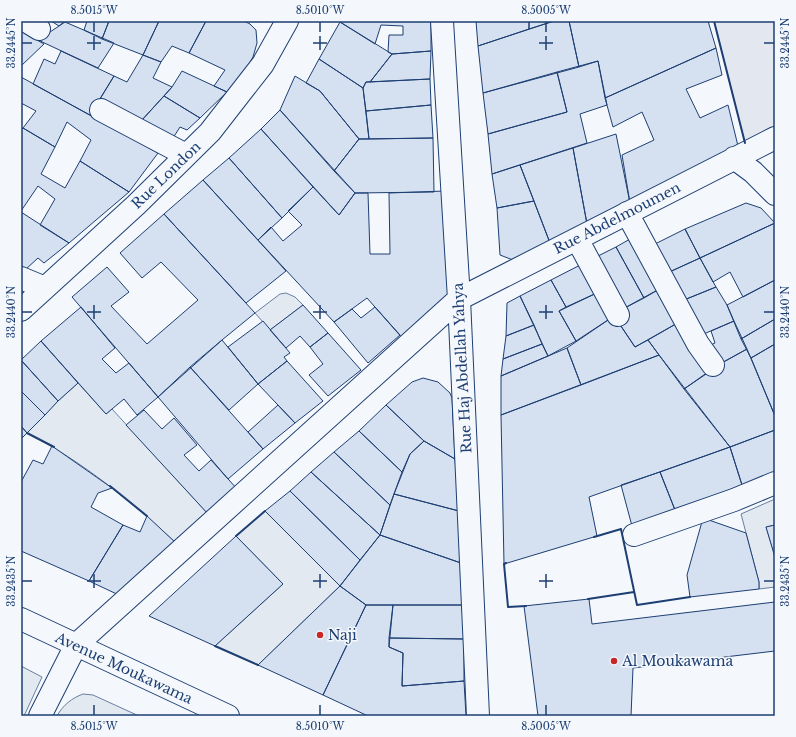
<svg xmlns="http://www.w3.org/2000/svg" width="796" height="737" font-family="'Libre Baskerville',serif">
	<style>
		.green { fill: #e3e9f0; stroke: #687fa3 }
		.parking { fill: #e3e8f0; stroke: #687fa3 }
		.building { fill: #d5e0f0; stroke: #1d3f73 }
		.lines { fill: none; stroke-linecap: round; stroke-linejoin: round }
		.minor-casing { stroke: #1d3f73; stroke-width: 24 }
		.minor { stroke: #f4f7fb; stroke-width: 22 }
		.wall { stroke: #1d3f73; stroke-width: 2 }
		.ticks { fill: none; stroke: #1d3f73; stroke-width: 1.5 }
		.poi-dot { fill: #c62828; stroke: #f4f7fb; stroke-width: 1.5 }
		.labels { text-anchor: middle; stroke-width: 3; stroke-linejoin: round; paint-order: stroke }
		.street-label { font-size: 14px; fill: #1d3f73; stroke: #f4f7fb }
		.poi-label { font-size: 14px; fill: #1d3f73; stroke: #f4f7fb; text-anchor: start }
		.neatline { fill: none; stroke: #1d3f73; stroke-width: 1.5 }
		.ticks-label { font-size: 10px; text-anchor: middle; fill: #1d3f73 }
	</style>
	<rect width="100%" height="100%" fill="#f4f7fb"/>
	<!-- green -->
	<path class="green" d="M 286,293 L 295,297 L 303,305 L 270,330 L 255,313 L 280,294 Z
		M 78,383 L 106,414 L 112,409 L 209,515 L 177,544 C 132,502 82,461 27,433 L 58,401 Z
		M 775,499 L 775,525 L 766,527 L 775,557 L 775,587 L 759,589 L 759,582 L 741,514 Z
		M 265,511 L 340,586 L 258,665 L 215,646 L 283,584 L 236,536 Z
		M 21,666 L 42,677 L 24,716 L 21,716 Z
		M 83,694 L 93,695 L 139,716 L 57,716 C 63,705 72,698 83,694 Z"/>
	<!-- parking -->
	<path class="parking" d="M 714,21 L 775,21 L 775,138 L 745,143 Z"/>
	<!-- building -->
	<path class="building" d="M 51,21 L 65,21 L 59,26 Z
		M 87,21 L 109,21 L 102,39 L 84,30 Z
		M 109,21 L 159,21 L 143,55 L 102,39 Z
		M 159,21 L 206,21 L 189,53 L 172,46 L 161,62 L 143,55 Z
		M 206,21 L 244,21 L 250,24 L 256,30 L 257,43 L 253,57 L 241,78 L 227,92 L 214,86 L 225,70 L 189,53 Z
		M 340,21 L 431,21 L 431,51 L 392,54 L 388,52 L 389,35 L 403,35 L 403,26 L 381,25 L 375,44 L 340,22 Z
		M 476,21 L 529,21 L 529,29 L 478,46 Z
		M 529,21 L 554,21 L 529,29 Z
		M 554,21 L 569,21 L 579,67 L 483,93 L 478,46 Z
		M 569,21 L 708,21 L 716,48 L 605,98 L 598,61 L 579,67 Z
		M 65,22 L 114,43 L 98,68 L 38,40 Z
		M 340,22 L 392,54 L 370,82 L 366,82 L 363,88 L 319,59 Z
		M 21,31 L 44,44 L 21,66 Z
		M 716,48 L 722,75 L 686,89 L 700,118 L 728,105 L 738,146 L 630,203 L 622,155 L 654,140 L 642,112 L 613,127 L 605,98 Z
		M 61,51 L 114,76 L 90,115 L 33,84 L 44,59 L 55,64 Z
		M 431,51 L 430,79 L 370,82 L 392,54 Z
		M 143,55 L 161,62 L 153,78 L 172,87 L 142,120 L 100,99 L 114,76 L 127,82 Z
		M 319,59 L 363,88 L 369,139 L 359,139 L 320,91 L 306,83 Z
		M 598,61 L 607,105 L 580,114 L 587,143 L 492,174 L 488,134 L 567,112 L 557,72 Z
		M 182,71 L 227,92 L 200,118 L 164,96 L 172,87 Z
		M 557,72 L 567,112 L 488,134 L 483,93 Z
		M 295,76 L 320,91 L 359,139 L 334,171 L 280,110 Z
		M 21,77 L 158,153 L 129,192 L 80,161 L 91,140 L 67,122 L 55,147 L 23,128 L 36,111 L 21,103 Z
		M 430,79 L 431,105 L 366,111 L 363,88 L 366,82 Z
		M 164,96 L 200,118 L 187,130 L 180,127 L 173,138 L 142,120 Z
		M 431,105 L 433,138 L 369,139 L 366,111 Z
		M 280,110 L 355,193 L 339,215 L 261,129 Z
		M 23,128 L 55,147 L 41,174 L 65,188 L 80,161 L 129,192 L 69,243 L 40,225 L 55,199 L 38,186 L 21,211 L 21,130 Z
		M 261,129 L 313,187 L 282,218 L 229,158 Z
		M 616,134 L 630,203 L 587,224 L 573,148 Z
		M 433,138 L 434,192 L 355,193 L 334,171 L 359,139 Z
		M 573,148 L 587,224 L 550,243 L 520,165 Z
		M 229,158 L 282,218 L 258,240 L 203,180 Z
		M 520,165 L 534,201 L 497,208 L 492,174 Z
		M 203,180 L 286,271 L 246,303 L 164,214 Z
		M 313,187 L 339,215 L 355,193 L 368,193 L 370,254 L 390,254 L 389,193 L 445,191 L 451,298 L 404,340 L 367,298 L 334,322 L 258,240 L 271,227 L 283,241 L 302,225 L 288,211 Z
		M 534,201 L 550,243 L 513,260 L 500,255 L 497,208 Z
		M 746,203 L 761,208 L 775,223 L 700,258 L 685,229 Z
		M 21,212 L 69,243 L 44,263 L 38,258 L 26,269 L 21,266 Z
		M 164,214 L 255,313 L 222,340 L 158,397 L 72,297 L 107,267 L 129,292 L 111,306 L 147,344 L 198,300 L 161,262 L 142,278 L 120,253 Z
		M 775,223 L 775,280 L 743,297 L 730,272 L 713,282 L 700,258 Z
		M 685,229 L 700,258 L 665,274 L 651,246 Z
		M 637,235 L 663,287 L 644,298 L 616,247 Z
		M 616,247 L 644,298 L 619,311 L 592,259 Z
		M 700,258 L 716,287 L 679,302 L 665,274 Z
		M 586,262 L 601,291 L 566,307 L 551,280 Z
		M 551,280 L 566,307 L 559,311 L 576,341 L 548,356 L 520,296 Z
		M 775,280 L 775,319 L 741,339 L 727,305 Z
		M 663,287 L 681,321 L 635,347 L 617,320 L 619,311 Z
		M 716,287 L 727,305 L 734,321 L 699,336 L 679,302 Z
		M 601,291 L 614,316 L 576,341 L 559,311 Z
		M 520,296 L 534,325 L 506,336 L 507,303 Z
		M 303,305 L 328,333 L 310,347 L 300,336 L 286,348 L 270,330 Z
		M 81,307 L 115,348 L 102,359 L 116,373 L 129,363 L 158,397 L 137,415 L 124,399 L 106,414 L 41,341 Z
		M 375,307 L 400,335 L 368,363 L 334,322 L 352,309 L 361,318 Z
		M 614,316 L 635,347 L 648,340 L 659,355 L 581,385 L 567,348 Z
		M 775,319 L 775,344 L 751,358 L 741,339 Z
		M 263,321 L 290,353 L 284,357 L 287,361 L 258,384 L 228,347 Z
		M 681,321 L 712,370 L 684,389 L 648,340 Z
		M 734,321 L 747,349 L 718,365 L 706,347 L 715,343 L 711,331 Z
		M 534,325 L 542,344 L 503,359 L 506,336 Z
		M 328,333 L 361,370 L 328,396 L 309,375 L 323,364 L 310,347 Z
		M 222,340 L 258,384 L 229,410 L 190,367 Z
		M 41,341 L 78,383 L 58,401 L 21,360 Z
		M 542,344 L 548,356 L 501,376 L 503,359 Z
		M 775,344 L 775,416 L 751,358 Z
		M 567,348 L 581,385 L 501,415 L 501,376 Z
		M 747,349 L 775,416 L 775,430 L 730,447 L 684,389 L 718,365 Z
		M 659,355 L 730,447 L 589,497 L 597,536 L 504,564 L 501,415 Z
		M 21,360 L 58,401 L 45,415 L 21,391 Z
		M 287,361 L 323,401 L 295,423 L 258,384 Z
		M 190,367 L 263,449 L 228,479 L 158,397 Z
		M 423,378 L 438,382 L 450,393 L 452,398 L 455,459 L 424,441 L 386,405 L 412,382 Z
		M 21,391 L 45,415 L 27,433 L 21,426 Z
		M 278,405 L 295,423 L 263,449 L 248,432 Z
		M 386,405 L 424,441 L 410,454 L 402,472 L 359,431 Z
		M 144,410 L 162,429 L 174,418 L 197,445 L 184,455 L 199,471 L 211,460 L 238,490 L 209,515 L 126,425 Z
		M 21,426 L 27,433 L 21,439 Z
		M 775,430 L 775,473 L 742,485 L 730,447 Z
		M 359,431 L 402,472 L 390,505 L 334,452 Z
		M 424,441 L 455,459 L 459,511 L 394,494 L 410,454 Z
		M 52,446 L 112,488 L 98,493 L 91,507 L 123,525 L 89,581 L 21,551 L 21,482 L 33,460 L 43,464 Z
		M 730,447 L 742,485 L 675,510 L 660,472 Z
		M 334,452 L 390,505 L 380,535 L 311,472 Z
		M 311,472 L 380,535 L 360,560 L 290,491 Z
		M 660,472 L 675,510 L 632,526 L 621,485 Z
		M 290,491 L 360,560 L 340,586 L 265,511 Z
		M 394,494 L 459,511 L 461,563 L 380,535 Z
		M 147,516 L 177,544 L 121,596 L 89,581 L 123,525 L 140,532 Z
		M 703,518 L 746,533 L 759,582 L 759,589 L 690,597 L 687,575 Z
		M 775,525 L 775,557 L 766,527 Z
		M 380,535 L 461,563 L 462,605 L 366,605 L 340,586 Z
		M 236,536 L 283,584 L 215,646 L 149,616 Z
		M 340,586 L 366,605 L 323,695 L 258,665 Z
		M 589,599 L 592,624 L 775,602 L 775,651 L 633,668 L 631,716 L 538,716 L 524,606 Z
		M 366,605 L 393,605 L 389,647 L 403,653 L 402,686 L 464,681 L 466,716 L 368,716 L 323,695 Z
		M 393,605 L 462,605 L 464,639 L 389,638 Z
		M 389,638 L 464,639 L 464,681 L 402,686 L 403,653 L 389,647 Z"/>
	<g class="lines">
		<!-- minor casing -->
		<g class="minor-casing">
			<path id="minor" d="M 26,21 L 39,29
				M 442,21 L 459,299 L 478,716
				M 101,110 L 186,155
				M 734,158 L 753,172 L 775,194
				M 627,213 L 698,344 L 713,365
				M 577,239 L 618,315
				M 21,278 L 45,288
				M 21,310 L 136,205 L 210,132 L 263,64 L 287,21
				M 634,535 L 734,500 L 775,483
				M 21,619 L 228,716
				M 40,716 L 76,645 L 459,299 L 775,138"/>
		</g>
		<!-- minor -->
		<use href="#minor" class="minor"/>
		<!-- wall -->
		<path class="wall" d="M 714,21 L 745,143
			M 27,433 L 54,447
			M 110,486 L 147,516
			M 236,536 L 265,511
			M 594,537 L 621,529 L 637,605 L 690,597
			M 506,563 L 504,564 L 508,607 L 526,606
			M 588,599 L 634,592
			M 215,646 L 258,665"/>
	</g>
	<!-- ticks -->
	<path class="ticks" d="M 94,22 L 94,32M 320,22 L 320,32M 546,22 L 546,32M 94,36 L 94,50M 320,36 L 320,50M 546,36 L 546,50M 22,43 L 32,43M 87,43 L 101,43M 313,43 L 327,43M 539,43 L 553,43M 764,43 L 774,43M 94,305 L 94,319M 320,305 L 320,319M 546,305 L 546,319M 22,312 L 32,312M 87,312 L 101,312M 313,312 L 327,312M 539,312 L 553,312M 764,312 L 774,312M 94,574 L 94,588M 320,574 L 320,588M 546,574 L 546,588M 22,581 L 32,581M 87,581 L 101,581M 313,581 L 327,581M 539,581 L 553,581M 764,581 L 774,581M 94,705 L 94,715M 320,705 L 320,715M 546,705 L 546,715"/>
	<!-- markers -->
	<g class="poi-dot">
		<circle cx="320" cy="635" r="4"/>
		<circle cx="614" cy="661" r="4"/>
	</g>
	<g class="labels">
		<!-- street labels -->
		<g class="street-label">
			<text transform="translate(166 175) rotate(-44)" y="5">Rue London</text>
			<text transform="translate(617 218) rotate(-27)" y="5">Rue Abdelmoumen</text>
			<text transform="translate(462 368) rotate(-93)" y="5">Rue Haj Abdellah Yahya</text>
			<text transform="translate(124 668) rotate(25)" y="5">Avenue Moukawama</text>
		</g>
		<!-- poi labels -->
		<g class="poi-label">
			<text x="328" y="640">Naji</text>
			<text x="622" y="666">Al Moukawama</text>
		</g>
	</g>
	<!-- border -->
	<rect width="796" height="737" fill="none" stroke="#f4f7fb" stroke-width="44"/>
	<rect x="22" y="22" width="752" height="693" class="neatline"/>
	<g class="ticks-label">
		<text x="94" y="14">8.5015°W</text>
		<text x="320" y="14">8.5010°W</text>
		<text x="546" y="14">8.5005°W</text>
		<text transform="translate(11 43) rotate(-90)" y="4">33.2445°N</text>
		<text transform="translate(785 43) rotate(-90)" y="4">33.2445°N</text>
		<text transform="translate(11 312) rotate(-90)" y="4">33.2440°N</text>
		<text transform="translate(785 312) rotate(-90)" y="4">33.2440°N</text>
		<text transform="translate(11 581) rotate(-90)" y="4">33.2435°N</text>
		<text transform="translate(785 581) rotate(-90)" y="4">33.2435°N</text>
		<text x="94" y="730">8.5015°W</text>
		<text x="320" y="730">8.5010°W</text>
		<text x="546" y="730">8.5005°W</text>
	</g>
</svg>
